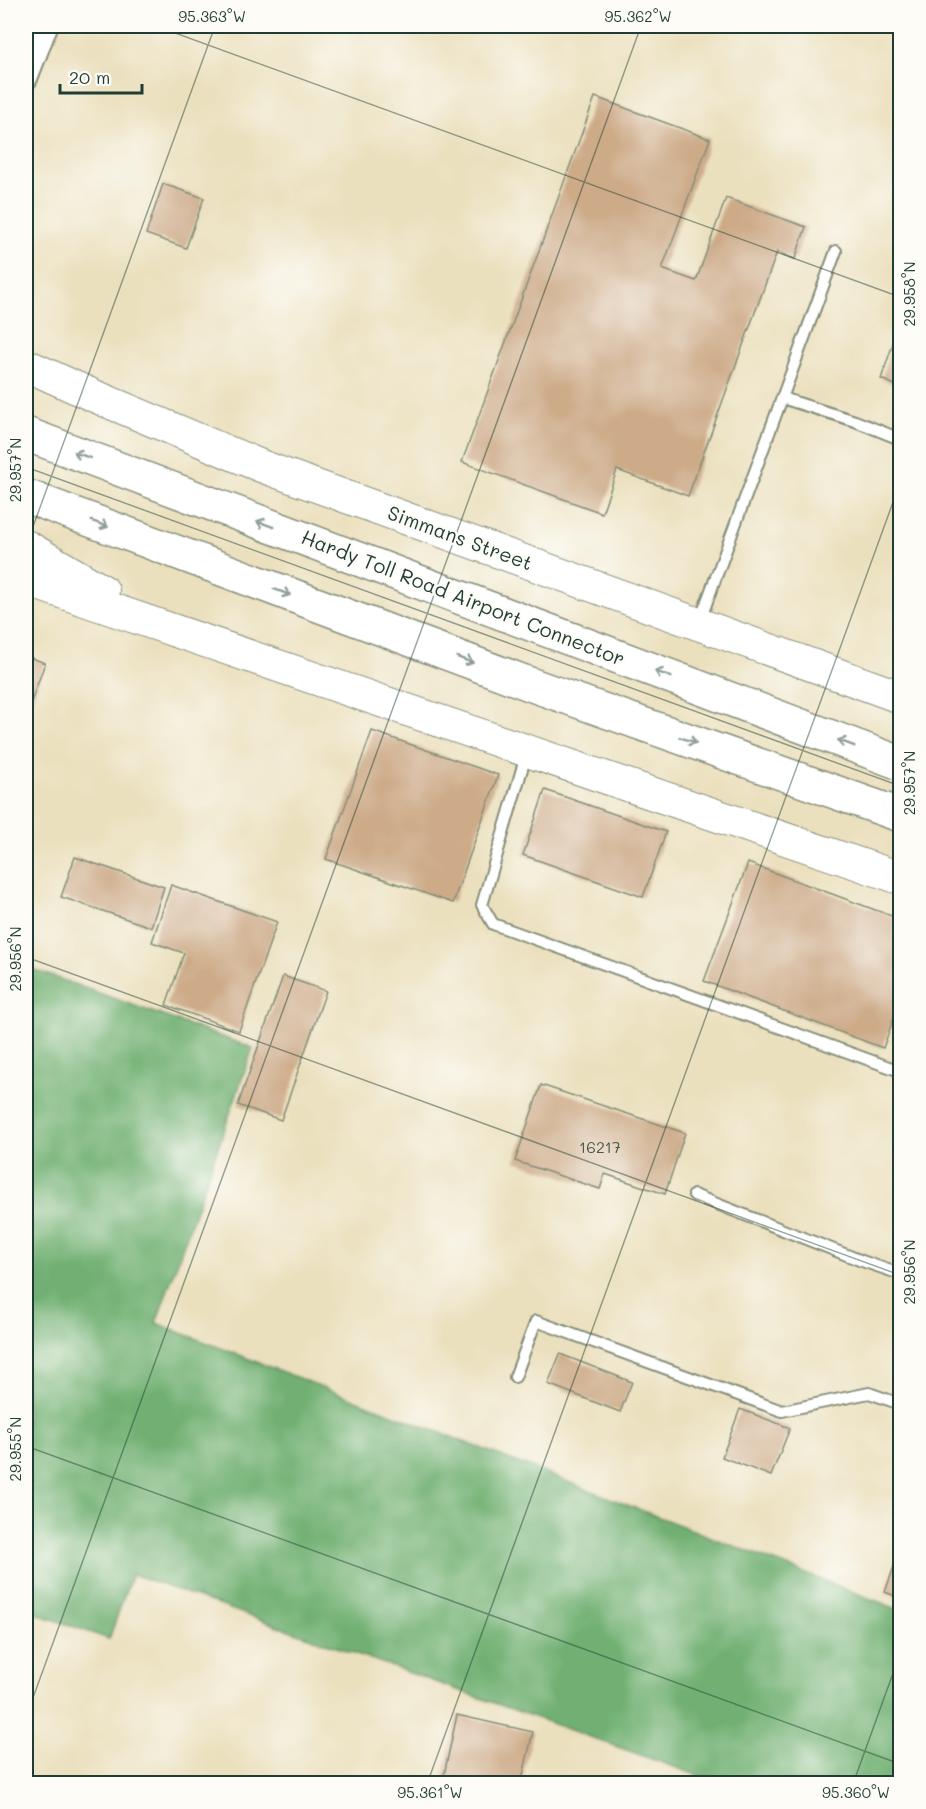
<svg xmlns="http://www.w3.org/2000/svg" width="926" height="1809" font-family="Mali,sans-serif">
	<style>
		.forest { fill: #71b072; stroke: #487653; stroke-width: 1.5 }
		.building { fill: #cdab89 }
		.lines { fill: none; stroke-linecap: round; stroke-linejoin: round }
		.service-casing { stroke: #858e79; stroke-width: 14 }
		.minor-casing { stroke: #858e79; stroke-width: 26 }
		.secondary-casing { stroke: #858e79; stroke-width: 34 }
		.motorway-casing { stroke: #858e79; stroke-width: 36 }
		.service { stroke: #fff; stroke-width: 10 }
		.minor { stroke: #fff; stroke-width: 22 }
		.secondary { stroke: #fff; stroke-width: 32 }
		.motorway { stroke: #fff; stroke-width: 33 }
		.oneway { stroke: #8f9e9a }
		.ticks { fill: none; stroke: #1f3d34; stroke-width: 1.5; stroke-opacity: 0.45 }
		.labels { text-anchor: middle; stroke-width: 5; stroke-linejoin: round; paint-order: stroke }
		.number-label { font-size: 16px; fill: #4a5849 }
		.street-label { font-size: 20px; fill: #1f3d34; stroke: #fdfcf7 }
		.neatline { fill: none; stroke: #1f3d34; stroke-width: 2 }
		.ticks-label { font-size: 15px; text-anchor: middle; fill: #1f3d34 }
	</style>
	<rect width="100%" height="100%" fill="#fdfcf7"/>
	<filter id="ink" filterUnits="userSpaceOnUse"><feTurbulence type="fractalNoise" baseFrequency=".0167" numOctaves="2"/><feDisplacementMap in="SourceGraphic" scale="12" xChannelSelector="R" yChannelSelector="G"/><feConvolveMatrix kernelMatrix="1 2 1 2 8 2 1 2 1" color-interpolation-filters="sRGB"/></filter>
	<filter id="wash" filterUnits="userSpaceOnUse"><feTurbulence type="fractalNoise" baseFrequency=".008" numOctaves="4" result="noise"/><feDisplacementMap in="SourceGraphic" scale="24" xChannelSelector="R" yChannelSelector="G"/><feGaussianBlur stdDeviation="1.35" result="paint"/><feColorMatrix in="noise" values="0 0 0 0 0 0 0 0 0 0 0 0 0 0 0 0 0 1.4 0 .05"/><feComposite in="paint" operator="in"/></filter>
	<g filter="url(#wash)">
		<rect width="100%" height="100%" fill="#ebe0be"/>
		<!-- forest -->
		<path class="forest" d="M 26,967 L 253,1048 L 156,1323 L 900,1610 L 900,1783 L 719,1783 L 132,1574 L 109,1639 L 26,1610 Z"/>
		<g id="blocks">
			<!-- building -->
			<path class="building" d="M 595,97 L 710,139 L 662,269 L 696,281 L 726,198 L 806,227 L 795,259 L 777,252 L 688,496 L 617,470 L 602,513 L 462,462 Z
				M 163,184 L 204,198 L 186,248 L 146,234 Z
				M 900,323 L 900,387 L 881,379 Z
				M 26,656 L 45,663 L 26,716 Z
				M 372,731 L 498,775 L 453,903 L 326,859 Z
				M 545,790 L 666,832 L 643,897 L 523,855 Z
				M 75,857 L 164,887 L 151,927 L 61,897 Z
				M 748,863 L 900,919 L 900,1001 L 883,1048 L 704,981 Z
				M 171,885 L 277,922 L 239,1031 L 166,1005 L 184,953 L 152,942 Z
				M 283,976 L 326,991 L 281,1120 L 238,1105 Z
				M 541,1085 L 685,1133 L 665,1194 L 605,1174 L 600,1189 L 515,1161 Z
				M 560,1354 L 632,1382 L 620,1412 L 548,1384 Z
				M 740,1409 L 790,1428 L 771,1476 L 722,1457 Z
				M 900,1550 L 900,1598 L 885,1592 Z
				M 457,1715 L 533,1732 L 521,1784 L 442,1784 Z"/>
		</g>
	</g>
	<g filter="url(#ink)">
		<use href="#blocks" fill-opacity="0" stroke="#858e79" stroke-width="1.5"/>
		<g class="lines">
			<!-- service casing -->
			<g class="service-casing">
				<path id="service" d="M 782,398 L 836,251
					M 699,623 L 782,398 L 855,421 L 900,439
					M 527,752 L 482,905 L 493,924 L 900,1071
					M 694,1195 L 862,1261 L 900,1274
					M 515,1377 L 536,1321 L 782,1411 L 869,1393 L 900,1404"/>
			</g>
			<!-- minor casing -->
			<g class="minor-casing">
				<path id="minor" d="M 26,78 L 46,26"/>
			</g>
			<!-- secondary casing -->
			<g class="secondary-casing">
				<path id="secondary" d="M 26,365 L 92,395 L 261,466 L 900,697
					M 26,546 L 103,591
					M 26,580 L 900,878"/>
			</g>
			<!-- motorway casing -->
			<g class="motorway-casing">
				<path id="motorway" d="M 26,434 L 900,763
					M 26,496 L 535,686 L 900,815"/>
			</g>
			<!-- service -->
			<use href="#service" class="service"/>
			<!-- minor -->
			<use href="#minor" class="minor"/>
			<!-- secondary -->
			<use href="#secondary" class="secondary"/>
			<!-- motorway -->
			<use href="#motorway" class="motorway"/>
		</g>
		<!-- one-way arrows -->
		<defs><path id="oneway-shaft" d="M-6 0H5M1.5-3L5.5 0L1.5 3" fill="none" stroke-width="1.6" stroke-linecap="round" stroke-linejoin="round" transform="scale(1.5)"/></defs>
		<g class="oneway">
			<use href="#oneway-shaft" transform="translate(82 455) rotate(-159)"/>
			<use href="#oneway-shaft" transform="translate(100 524) rotate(20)"/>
			<use href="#oneway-shaft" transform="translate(265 524) rotate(-159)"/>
			<use href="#oneway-shaft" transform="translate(282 592) rotate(20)"/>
			<use href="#oneway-shaft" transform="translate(465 660) rotate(20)"/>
			<use href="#oneway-shaft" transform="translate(663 674) rotate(-159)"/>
			<use href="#oneway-shaft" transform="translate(688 740) rotate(19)"/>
			<use href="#oneway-shaft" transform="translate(846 743) rotate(-159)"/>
		</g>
	</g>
	<!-- ticks -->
	<path class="ticks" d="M 156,26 L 900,297M 26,467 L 900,786M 26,546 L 215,26M 26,957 L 900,1275M 26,1446 L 900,1764M 26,1717 L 641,26M 427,1784 L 900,483M 853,1784 L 900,1654"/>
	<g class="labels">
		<!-- number labels -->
		<g class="number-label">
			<text x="600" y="1153">16217</text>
		</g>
		<!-- street labels -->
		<g class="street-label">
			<text transform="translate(460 538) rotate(20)" y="7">Simmans Street</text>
			<text transform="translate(463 598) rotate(21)" y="7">Hardy Toll Road Airport Connector</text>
		</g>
	</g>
	<!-- margin -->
	<rect width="926" height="1809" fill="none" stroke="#fdfcf7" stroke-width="66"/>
	<!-- scale -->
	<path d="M60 84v9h82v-9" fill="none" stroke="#1f3d34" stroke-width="3"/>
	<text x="69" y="84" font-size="18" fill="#1f3d34" stroke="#fdfcf7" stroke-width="4.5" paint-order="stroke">20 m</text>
	<rect x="33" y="33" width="860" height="1743" class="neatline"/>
	<g class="ticks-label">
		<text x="212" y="22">95.363°W</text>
		<text x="638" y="22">95.362°W</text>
		<text transform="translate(910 294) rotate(-90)" y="5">29.958°N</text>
		<text transform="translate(16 470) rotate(-90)" y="5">29.957°N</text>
		<text transform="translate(910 783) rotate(-90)" y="5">29.957°N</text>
		<text transform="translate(16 959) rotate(-90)" y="5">29.956°N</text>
		<text transform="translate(910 1272) rotate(-90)" y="5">29.956°N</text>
		<text transform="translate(16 1449) rotate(-90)" y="5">29.955°N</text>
		<text x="430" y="1798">95.361°W</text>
		<text x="856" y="1798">95.360°W</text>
	</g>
</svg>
